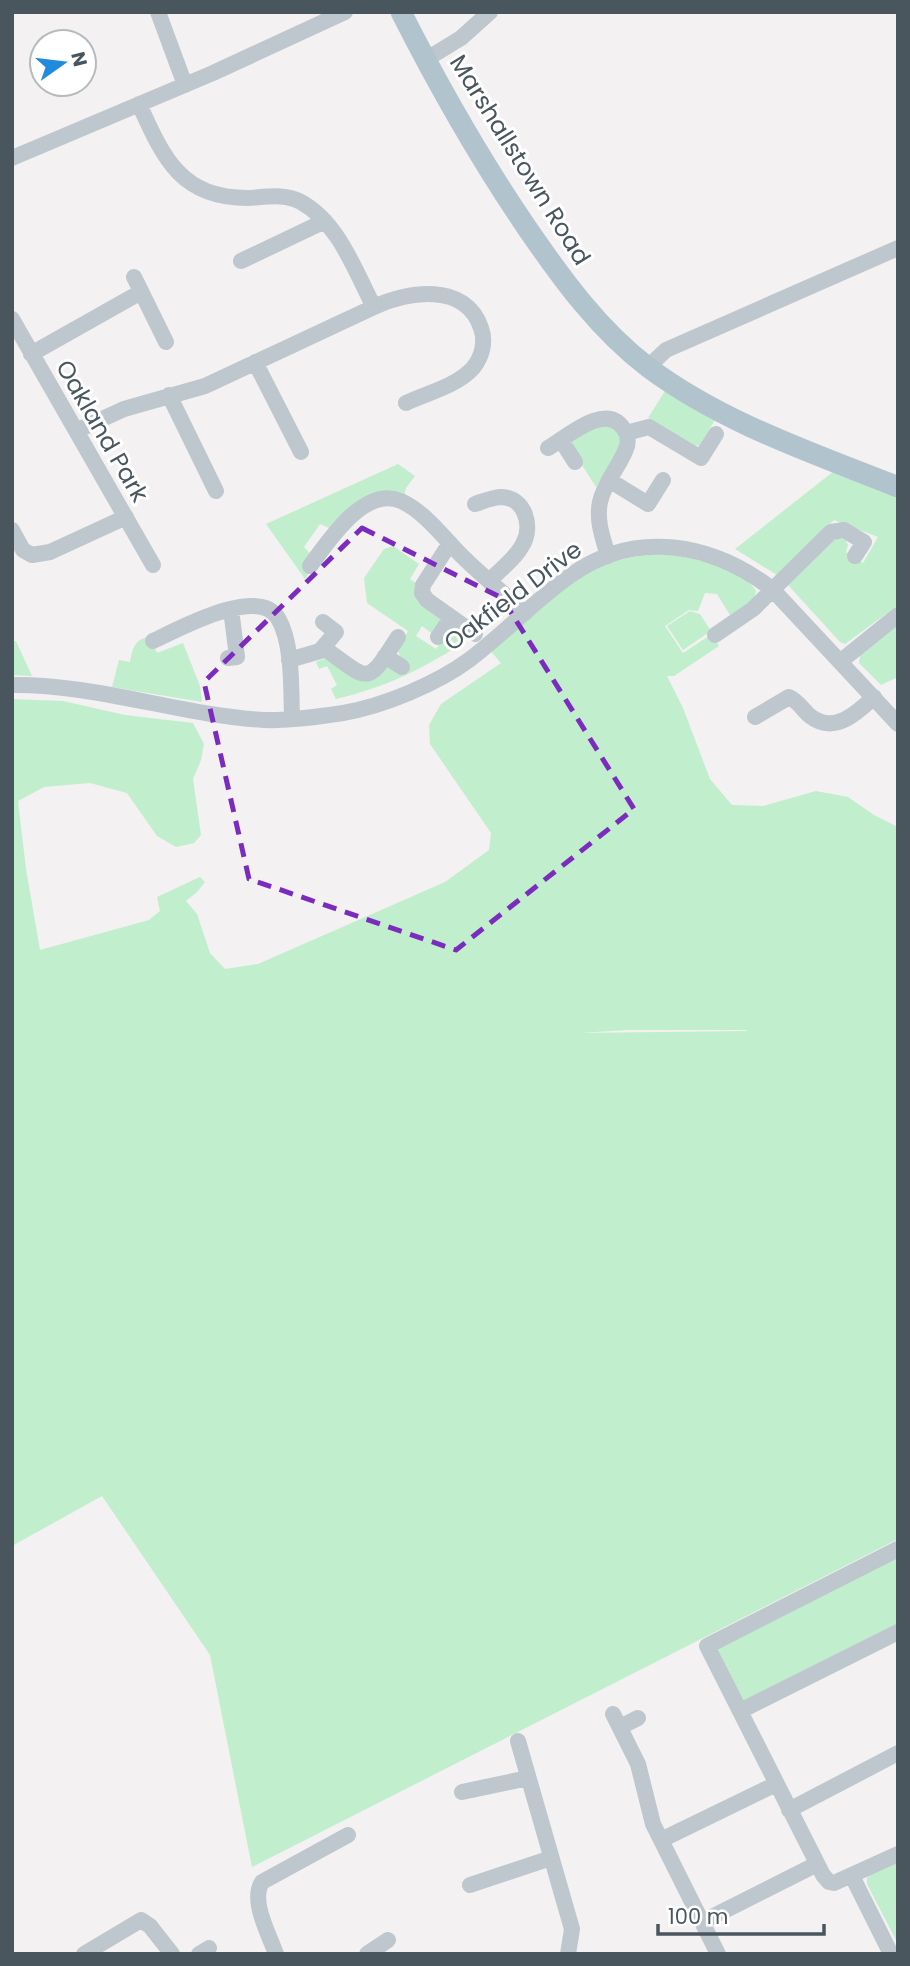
<svg xmlns="http://www.w3.org/2000/svg" width="910" height="1966" font-family="Poppins,sans-serif">
	<style>
		.green { fill: #c1eecd; fill-rule: evenodd }
		.lines { fill: none; stroke-linecap: round; stroke-linejoin: round }
		.minor { stroke: #bdc7cd; stroke-width: 16 }
		.major { stroke: #b1c4ce; stroke-width: 21 }
		.marked { fill: none; stroke: #7b2cbf; stroke-width: 5; stroke-dasharray: 14 9; stroke-linejoin: round }
		.labels { text-anchor: middle; stroke-width: 6; stroke-linejoin: round; paint-order: stroke }
		.street-label { font-size: 24px; fill: #49565e; stroke: #fff }
	</style>
	<rect width="100%" height="100%" fill="#f3f1f1"/>
	<!-- green -->
	<path class="green" d="M 665,391 L 715,420 L 699,446 L 695,445 L 648,418 Z
		M 601,423 L 618,429 L 622,446 L 596,487 L 573,451 L 571,442 Z
		M 398,464 L 415,476 L 406,488 L 404,496 L 341,515 L 329,528 L 320,524 L 304,547 L 310,553 L 311,570 L 305,579 L 266,524 Z
		M 834,471 L 898,497 L 898,605 L 845,644 L 840,642 L 788,585 L 835,539 L 845,539 L 848,545 L 846,552 L 863,563 L 878,537 L 834,520 L 777,575 L 735,549 Z
		M 393,546 L 419,564 L 410,579 L 417,584 L 441,619 L 434,635 L 422,626 L 416,636 L 436,649 L 451,629 L 454,629 L 471,638 C 424,668 390,686 336,699 L 331,689 L 337,685 L 327,666 L 319,669 L 316,662 L 328,657 L 354,677 L 383,669 L 400,658 L 398,649 L 408,631 L 367,603 L 364,578 L 384,549 Z
		M 658,554 C 684,555 742,566 756,591 L 754,600 L 730,615 L 717,594 L 705,593 L 698,611 L 689,610 L 665,626 L 683,653 L 712,634 L 719,646 L 674,676 L 667,676 L 683,708 L 710,779 L 732,805 L 763,806 L 816,791 L 848,797 L 874,815 L 898,827 L 898,1539 L 252,1867 L 210,1655 L 102,1496 L 12,1546 L 12,699 L 63,701 L 125,715 L 193,723 L 204,744 L 201,760 L 193,779 L 201,835 L 194,843 L 176,847 L 157,836 L 127,793 L 90,783 L 44,787 L 18,801 L 26,869 L 40,950 L 149,920 L 160,911 L 157,897 L 200,877 L 205,882 L 197,892 L 186,901 L 197,914 L 210,953 L 225,969 L 258,964 L 445,882 L 489,850 L 491,833 L 430,744 L 429,725 L 441,704 L 501,663 L 488,648 C 524,619 561,582 604,565 C 621,558 640,556 658,554 ZM 628,1030 L 746,1030 L 747,1031 L 579,1033 Z
		M 690,611 L 700,614 L 711,631 L 683,650 L 667,626 Z
		M 898,624 L 898,677 L 881,685 L 859,663 L 860,655 Z
		M 149,636 L 157,653 L 183,643 L 200,686 L 202,702 L 112,687 L 119,660 L 130,662 C 133,647 134,641 149,636 Z
		M 16,641 L 32,676 L 12,675 L 12,642 Z
		M 898,1548 L 898,1632 L 740,1711 L 707,1646 Z
		M 898,1860 L 898,1944 L 867,1884 L 867,1877 L 870,1874 Z"/>
	<g class="lines">
		<!-- minor -->
		<path class="minor" d="M 158,12 L 185,85
			M 425,60 L 461,38 L 490,12
			M 139,104 C 164,159 181,198 248,198 C 266,197 285,193 301,202 C 339,223 355,271 374,307
			M 12,158 L 213,73 L 345,12
			M 241,261 L 325,221
			M 134,277 L 166,342
			M 12,319 L 153,565
			M 31,354 L 141,292
			M 255,362 L 301,452
			M 648,367 L 666,350 L 898,248
			M 169,395 L 216,491
			M 76,431 L 124,409 L 205,386 L 374,307 C 408,291 466,282 481,328 C 486,342 482,357 473,368 C 457,386 427,393 406,403
			M 626,433 L 649,427 L 701,458 L 716,434
			M 561,440 L 575,462
			M 548,448 C 567,437 605,402 623,428 C 628,434 629,442 626,449 C 619,467 604,483 600,502 C 596,521 603,538 608,556
			M 609,480 L 648,504 L 663,480
			M 475,504 C 484,501 493,497 502,497 C 525,498 533,526 523,544 C 516,558 501,569 490,580
			M 12,530 L 23,550 L 32,555 L 50,552 L 126,517
			M 450,543 L 423,585 L 422,593 L 427,600 L 475,634
			M 310,566 C 328,542 364,485 401,501 C 423,511 441,534 457,551 C 478,573 503,592 525,613
			M 715,635 L 753,609 L 831,532 L 844,530 L 864,542 L 855,556
			M 438,637 L 451,618
			M 153,641 C 179,629 258,585 278,618 C 293,643 291,690 292,719
			M 324,648 C 370,681 366,687 398,637
			M 385,656 L 402,667
			M 228,658 L 237,657 L 231,609
			M 289,660 L 320,651 L 336,632 L 323,622
			M 841,661 L 898,615
			M 12,685 C 97,684 179,715 264,720 C 290,721 317,717 343,713 C 384,706 436,684 469,660 C 505,633 535,600 571,575 C 636,529 712,543 772,589 L 898,724
			M 755,717 L 789,697 C 798,701 803,710 810,716 C 834,735 857,713 874,697
			M 898,1549 L 707,1646 L 823,1875 L 829,1882 L 834,1883 L 898,1854
			M 740,1711 L 898,1632
			M 613,1714 L 638,1764 L 653,1824 L 718,1954
			M 620,1727 L 638,1718
			M 518,1741 L 572,1929 L 568,1954
			M 462,1792 L 528,1778
			M 789,1810 L 898,1753
			M 661,1840 L 776,1784
			M 852,1876 L 891,1954
			M 470,1885 L 551,1858
			M 702,1922 L 817,1864
			M 84,1954 L 141,1920 L 150,1926 L 172,1954
			M 199,1954 L 209,1948
			M 276,1954 C 269,1934 250,1901 262,1882 L 348,1835
			M 367,1954 L 388,1940"/>
		<!-- major -->
		<path class="major" d="M 401,12 C 439,87 480,159 527,228 C 562,279 599,330 649,368 C 723,423 813,453 898,487"/>
	</g>
	<!-- marked area -->
	<path class="marked" d="M 362,528 L 502,598 L 634,809 L 456,950 L 249,879 L 204,682 Z"/>
	<g class="labels">
		<!-- street labels -->
		<g class="street-label">
			<text transform="translate(520 160) rotate(58)" y="8">Marshallstown Road</text>
			<text transform="translate(102 431) rotate(60)" y="8">Oakland Park</text>
			<text transform="translate(513 596) rotate(-37)" y="8">Oakfield Drive</text>
		</g>
	</g>
	<!-- border -->
	<rect width="910" height="1966" fill="none" stroke="#49565e" stroke-width="28"/>
	<!-- north arrow -->
	<g transform="translate(63 63) rotate(76)"><circle r="33" fill="#ffffff" stroke="#b6bbbf" stroke-width="2"/>
	<path d="M0-5L12 26L0 18L-12 26Z" fill="#1e8bdf"/>
	<text y="-10" font-size="19" font-weight="bold" text-anchor="middle" fill="#49565e">N</text>
	</g>
	<!-- scale -->
	<path d="M658 1924v10h166v-10" fill="none" stroke="#49565e" stroke-width="3.5"/>
	<text x="668" y="1924" font-size="21" fill="#49565e" stroke="#ffffff" stroke-width="5" paint-order="stroke">100 m</text>
</svg>
